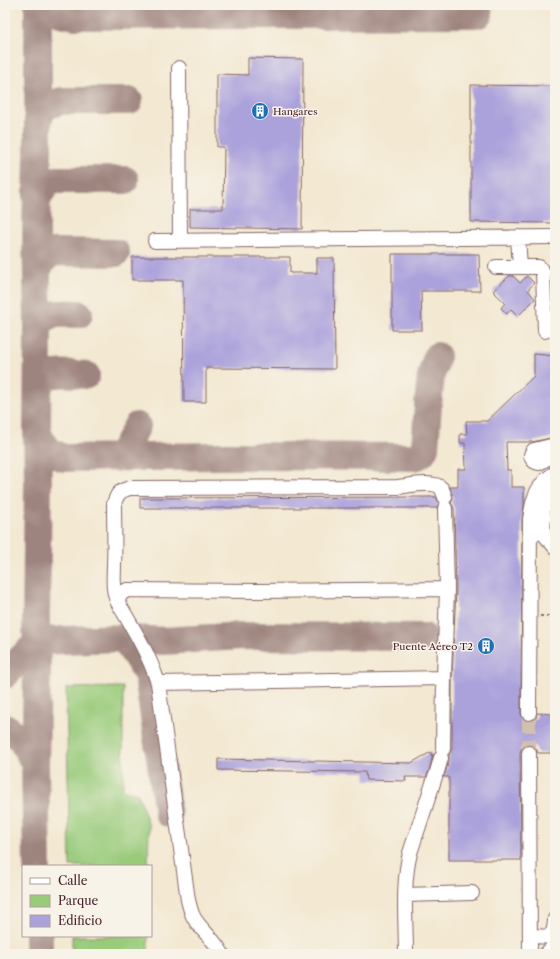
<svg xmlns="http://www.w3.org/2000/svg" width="560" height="959" font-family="'Libre Caslon Text',serif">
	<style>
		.green { fill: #99cb7a; stroke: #727552 }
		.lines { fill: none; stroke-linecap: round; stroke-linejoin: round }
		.taxiway { stroke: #9e847e; stroke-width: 28 }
		.building { fill: #aba2dc }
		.minor-tunnel { stroke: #d1c0b0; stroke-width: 14; stroke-dasharray: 14 7; stroke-linecap: butt }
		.minor-casing { stroke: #856565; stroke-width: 16 }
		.path { stroke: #856565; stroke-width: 2; stroke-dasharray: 3 3; stroke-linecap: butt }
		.minor { stroke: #fff; stroke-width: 14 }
		.labels { text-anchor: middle; stroke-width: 3; stroke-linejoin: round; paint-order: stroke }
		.poi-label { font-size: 10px; fill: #4a1f2b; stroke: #f7f3e8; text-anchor: start }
	</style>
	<rect width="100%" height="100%" fill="#f7f3e8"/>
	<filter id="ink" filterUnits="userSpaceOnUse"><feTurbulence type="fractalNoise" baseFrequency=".025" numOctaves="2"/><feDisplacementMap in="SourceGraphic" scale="8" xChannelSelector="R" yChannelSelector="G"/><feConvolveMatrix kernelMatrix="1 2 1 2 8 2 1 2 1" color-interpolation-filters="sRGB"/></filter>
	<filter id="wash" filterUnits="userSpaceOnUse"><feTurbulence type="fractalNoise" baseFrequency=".012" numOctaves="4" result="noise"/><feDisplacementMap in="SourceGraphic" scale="16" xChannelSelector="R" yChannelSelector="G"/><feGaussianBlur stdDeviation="0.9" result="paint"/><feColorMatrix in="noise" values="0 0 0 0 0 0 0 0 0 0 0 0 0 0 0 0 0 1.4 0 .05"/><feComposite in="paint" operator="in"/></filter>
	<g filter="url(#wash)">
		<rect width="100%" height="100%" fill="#f3e8d1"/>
		<!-- green -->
		<path class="green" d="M 123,687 L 123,789 L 138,794 L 149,826 L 148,866 L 70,866 L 66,688 Z
			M 72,936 L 148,936 L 148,954 L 72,954 Z"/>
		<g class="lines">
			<!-- taxiway -->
			<path class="taxiway" d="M 50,5 L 60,13 L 75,16 L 479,14
				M 38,121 C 43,105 47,105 62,101 L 129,101
				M 37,200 L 45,186 L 53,180 L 125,180
				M 37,270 L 44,259 L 53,252 L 116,253
				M 38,328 C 45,310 62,314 79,314
				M 38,392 C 39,388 39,384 42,380 C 51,370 74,374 86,375
				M 37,429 C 42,447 47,450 63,458 L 221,456 L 414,457 C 420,456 423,454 425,447 L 428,405 L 431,376 L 437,356
				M 117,458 L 125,448 L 137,426
				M 123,638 L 135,655 L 148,676 L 168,813
				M 5,675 C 12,668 34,643 43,641 C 49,640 56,641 62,640 L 123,638 L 163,641 L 241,636 L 424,637
				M 5,727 C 21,735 28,750 35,765
				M 37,866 L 35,765 L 37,671 L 36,618 L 38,483 L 37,429 L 38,328 L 36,229 L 38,157 L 38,5
				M 39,936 L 39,954"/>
		</g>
		<g id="blocks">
			<!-- building -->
			<path class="building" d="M 248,58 L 303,59 L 302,229 L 190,227 L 190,209 L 223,209 L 224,147 L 217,147 L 217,74 L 248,75 Z
				M 471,85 L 555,86 L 555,223 L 471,222 Z
				M 392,254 L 479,254 L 480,291 L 421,291 L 422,330 L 392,330 Z
				M 132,257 L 290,257 L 290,273 L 317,273 L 317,258 L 334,258 L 335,369 L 206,368 L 206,402 L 184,402 L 183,280 L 132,280 Z
				M 509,276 L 513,276 L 520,283 L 527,276 L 534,283 L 528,290 L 535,299 L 518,316 L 511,309 L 507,314 L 501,308 L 505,303 L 493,291 Z
				M 534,354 L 555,356 L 555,437 L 532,442 L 506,442 L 507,470 L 511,470 L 511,487 L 524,487 L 524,506 L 522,519 L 521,713 L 522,718 L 524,720 L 529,721 L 534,720 L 536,718 L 537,713 L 552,714 L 552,753 L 538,753 L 536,748 L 534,746 L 529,745 L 524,746 L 521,749 L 520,753 L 521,860 L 449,860 L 449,777 L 443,777 L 445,774 L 449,760 L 449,755 L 452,749 L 452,678 L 456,589 L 454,508 L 451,503 L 453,498 L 450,487 L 458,487 L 458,469 L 466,469 L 465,443 L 460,443 L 460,434 L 467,434 L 466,421 L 487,421 L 534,376 Z
				M 436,497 L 439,503 L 437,508 L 140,508 L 140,498 Z
				M 431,752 L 431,756 L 433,754 L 429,771 L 426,777 L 405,777 L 406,781 L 366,780 L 365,772 L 218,770 L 218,759 L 411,763 Z"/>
		</g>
	</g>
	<g filter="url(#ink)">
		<use href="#blocks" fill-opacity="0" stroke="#856565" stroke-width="1"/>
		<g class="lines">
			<!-- minor-tunnel -->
			<path class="minor-tunnel" d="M 529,753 L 529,713"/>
			<!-- minor casing -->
			<g class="minor-casing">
				<path id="minor" d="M 179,68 L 180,241
					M 518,237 L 520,267
					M 155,241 L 555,237
					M 496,267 L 539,267 L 543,272 L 545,331
					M 555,445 L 534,450 C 528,455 532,462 539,463 L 555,454
					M 544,516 L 543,533 L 555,547
					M 533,535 L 544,507 L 548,489 L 554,476
					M 117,601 L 121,594 L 127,590 L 257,591 L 447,589
					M 158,683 L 444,678
					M 529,713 L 530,519 C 532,506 534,493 543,483 C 546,479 551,476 555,473
					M 443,749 L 444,678 L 447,589 L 445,508
					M 529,753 L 530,954
					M 437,772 L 441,758
					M 405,895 L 472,893
					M 530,936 C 548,936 554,941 555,919
					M 222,954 C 216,941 204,933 196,921 C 191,915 190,907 188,900 L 158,683 C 149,654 133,628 117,601 C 112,589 114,577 114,564 C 115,544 114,524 114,504 C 117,494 119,491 130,488 L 397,487 C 407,486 434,480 441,488 C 443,490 444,495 445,497
					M 406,954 C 406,921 402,885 410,853 L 435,777
					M 546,954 L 555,945"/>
			</g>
			<!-- path -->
			<path class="path" d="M 540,616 L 555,616"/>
			<!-- minor -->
			<use href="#minor" class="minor"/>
		</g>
	</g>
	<!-- icons -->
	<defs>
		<g id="building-disc" transform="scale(0.9)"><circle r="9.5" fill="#1f6fb2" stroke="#f7f3e8"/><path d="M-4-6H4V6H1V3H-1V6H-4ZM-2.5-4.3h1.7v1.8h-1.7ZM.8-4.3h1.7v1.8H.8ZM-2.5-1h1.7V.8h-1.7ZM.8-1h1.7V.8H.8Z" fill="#fff"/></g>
	</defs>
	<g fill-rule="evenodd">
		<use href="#building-disc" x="260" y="111"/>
		<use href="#building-disc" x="486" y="646"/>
	</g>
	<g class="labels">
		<!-- poi labels -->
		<g class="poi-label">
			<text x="273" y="115">Hangares</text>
			<text x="473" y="650" text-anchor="end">Puente Aéreo T2</text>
		</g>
	</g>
	<!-- margin -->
	<rect width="560" height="959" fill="none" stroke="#f7f3e8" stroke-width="20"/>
	<!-- legend -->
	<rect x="22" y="865" width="130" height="72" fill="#f7f3e8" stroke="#b29e9c"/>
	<rect x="30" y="878" width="20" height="6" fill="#ffffff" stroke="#b29e9c"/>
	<text x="58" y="885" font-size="12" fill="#4a1f2b">Calle</text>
	<rect x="30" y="895" width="20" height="12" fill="#99cb7a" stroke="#b29e9c"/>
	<text x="58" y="905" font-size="12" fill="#4a1f2b">Parque</text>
	<rect x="30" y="915" width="20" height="12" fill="#aba2dc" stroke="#b29e9c"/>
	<text x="58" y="925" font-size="12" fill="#4a1f2b">Edificio</text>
</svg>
